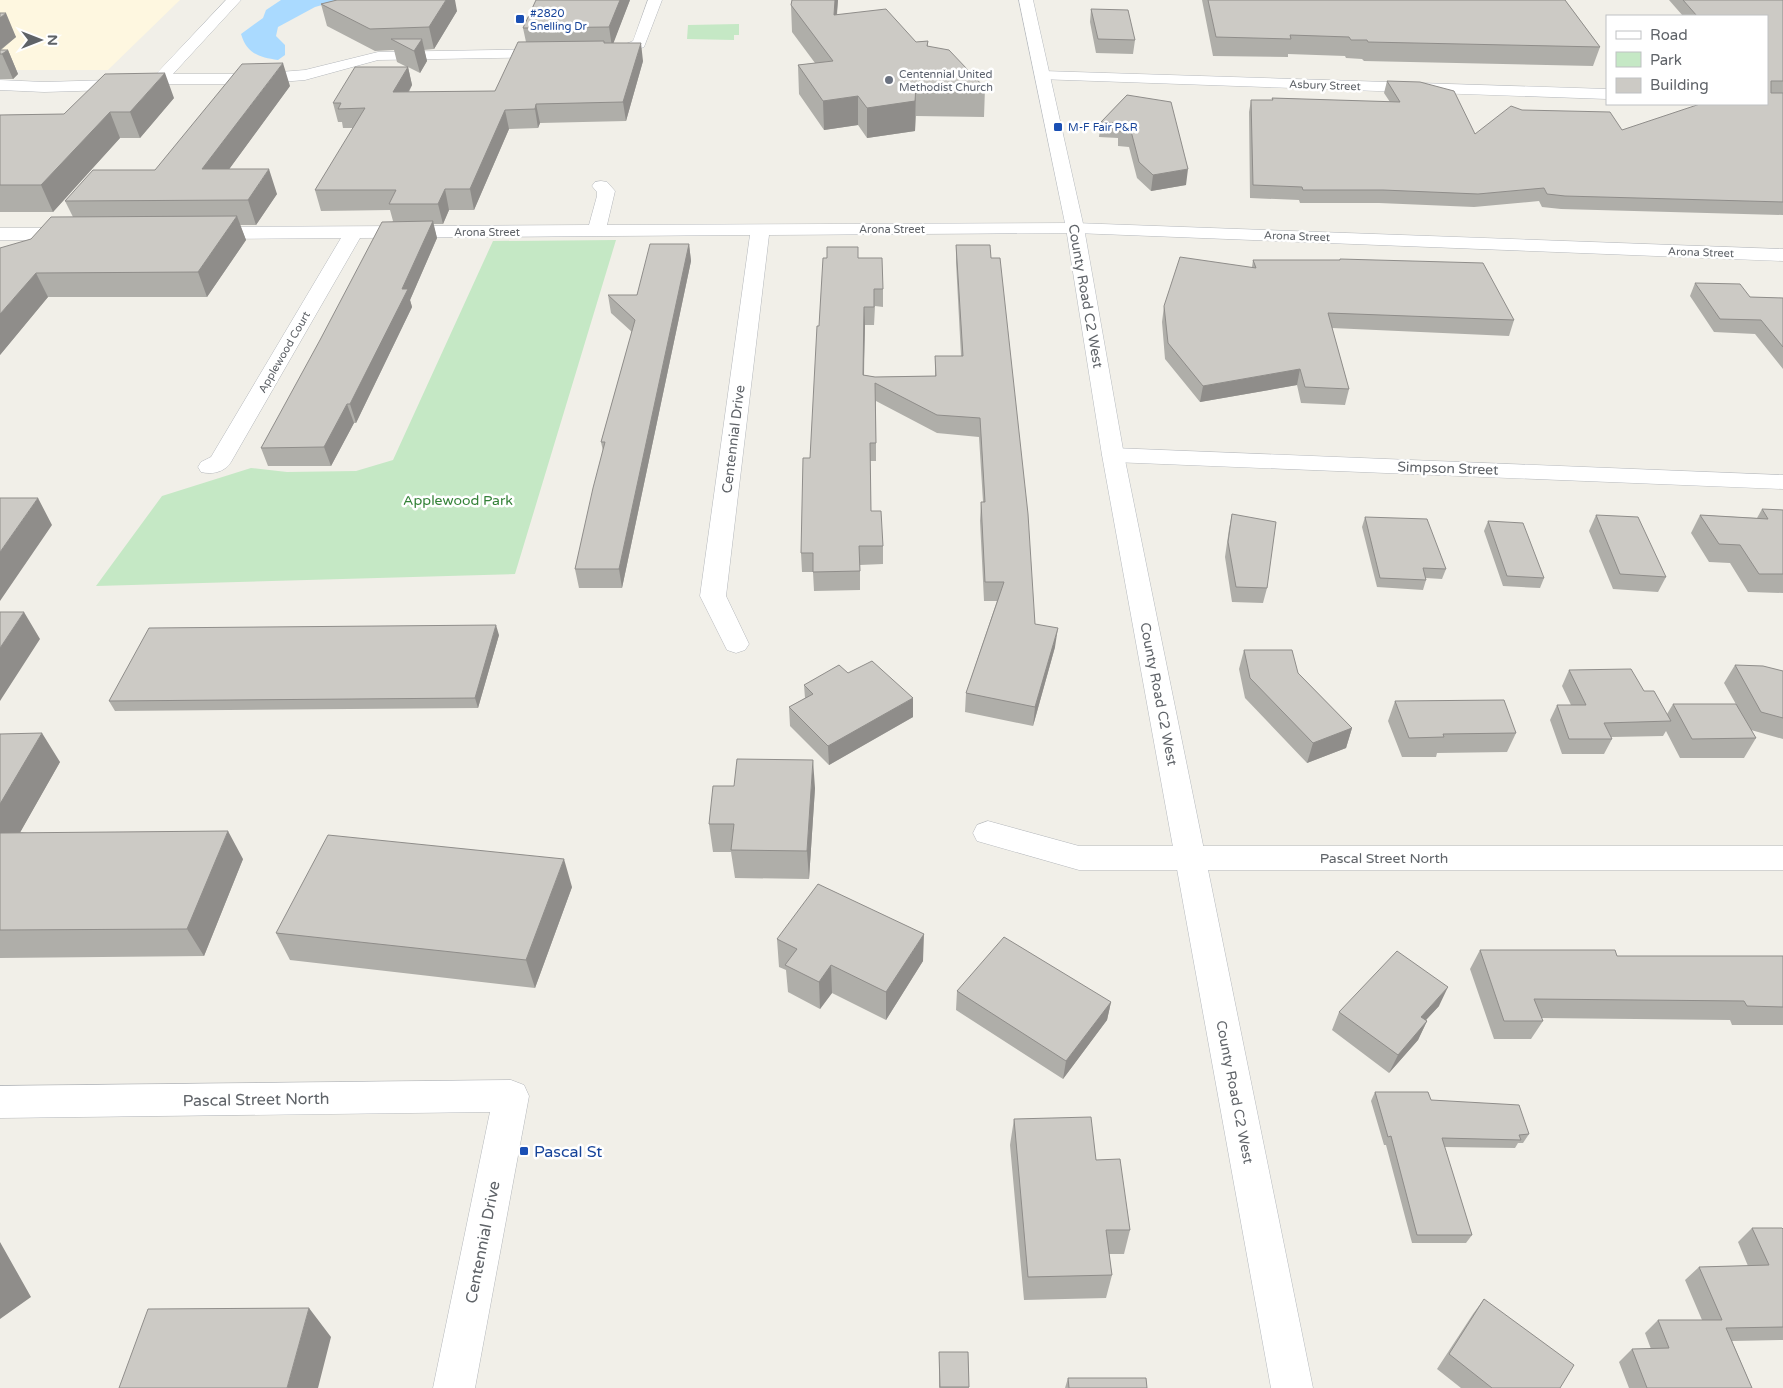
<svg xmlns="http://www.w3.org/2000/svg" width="1783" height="1388" font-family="'Varela Round',sans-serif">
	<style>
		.commercial { fill: #fef7e0 }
		.green { fill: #c5e8c5 }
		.water { fill: #aadaff }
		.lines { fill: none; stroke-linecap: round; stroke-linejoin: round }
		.street-casing { stroke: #b5b8bc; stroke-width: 1 }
		.secondary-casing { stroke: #b6babf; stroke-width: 1 }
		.street { fill: #fff; fill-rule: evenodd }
		.secondary { fill: #fff; fill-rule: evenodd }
		.wall { fill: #afaea9 }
		.shaded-wall { fill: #8f8d8a }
		.building { fill: #cccac5; stroke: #8f8d8a }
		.transit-dot { fill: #1a4fb4; stroke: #fff; stroke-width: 2 }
		.worship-dot { fill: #6b7280; stroke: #fff; stroke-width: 2 }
		.labels { text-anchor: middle; stroke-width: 5; stroke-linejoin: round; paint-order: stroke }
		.far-transit-label { font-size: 11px; fill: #164399; stroke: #fff; text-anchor: start }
		.far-worship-label { font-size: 11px; fill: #5b616d; stroke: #fff; text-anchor: start }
		.far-street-label { font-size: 11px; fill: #5f6368; stroke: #fff }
		.street-label { font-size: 14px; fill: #5f6368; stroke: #fff }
		.park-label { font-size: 14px; fill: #348238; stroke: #fff }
		.near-street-label { font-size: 16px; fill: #5f6368; stroke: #fff }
		.near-transit-label { font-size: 16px; fill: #164399; stroke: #fff; text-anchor: start }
	</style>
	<rect width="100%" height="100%" fill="#f1efe8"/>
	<!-- commercial -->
	<path class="commercial" d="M 0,0 L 180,0 L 108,70 L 0,70 Z"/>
	<!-- green -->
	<path class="green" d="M 739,24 L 739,35 L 734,35 L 734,40 L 687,39 L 688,25 Z
		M 616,240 L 515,574 L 96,586 L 162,496 L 251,468 L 287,472 L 356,471 L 393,460 L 493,241 Z"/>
	<!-- water -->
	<path class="water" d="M 281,0 L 340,0 L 315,7 L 278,27 L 276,36 L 285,45 L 285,55 L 278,60 C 259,57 247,54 241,34 L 263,18 L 266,10 Z"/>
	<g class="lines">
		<!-- street casing -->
		<g class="street-casing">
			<path id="street" d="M 226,0 L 241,0 L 173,74 L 255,74 L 305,70 L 378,52 L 551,49 L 556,50 L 558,53 L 556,56 L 551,57 L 378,60 L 305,80 L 255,84 L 160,84 L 111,90 L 44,92 L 0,90 L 0,80 L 44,82 L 111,80 L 155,75 Z
				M 648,0 L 662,0 L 644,47 L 616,57 L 599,56 L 597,53 L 599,50 L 614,49 L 633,41 Z
				M 1043,71 L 1607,89 L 1607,99 L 1038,79 L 1035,76 L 1038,73 Z
				M 601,181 L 607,182 L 615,191 L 607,225 L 1075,223 L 1783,249 L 1783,261 L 1075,233 L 769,235 L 726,596 L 749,644 L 745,650 L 736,653 L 727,650 L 700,596 L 750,235 L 360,238 L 231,462 C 225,472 212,475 201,472 L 198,467 L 201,462 L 211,457 L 341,238 L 206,239 L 200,237 L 197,233 L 200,229 L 206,227 L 589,225 L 597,196 L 597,192 L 592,186 L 595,182 Z
				M 0,228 L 73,228 L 79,230 L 82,234 L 79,238 L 73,240 L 0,240 Z
				M 1113,448 L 1783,475 L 1783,489 L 1113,462 L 1105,460 L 1102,455 L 1105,450 Z
				M 988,821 L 1079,846 L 1783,846 L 1783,870 L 1079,870 L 977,841 L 973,833 L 977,825 Z
				M 511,1080 L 524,1085 L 529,1096 L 475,1388 L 433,1388 L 490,1112 L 0,1118 L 0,1086 Z"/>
		</g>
		<!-- secondary casing -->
		<g class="secondary-casing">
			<path id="secondary" d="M 1019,0 L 1033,0 L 1084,228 L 1124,455 L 1313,1388 L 1271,1388 L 1102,455 L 1066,228 Z"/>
		</g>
		<!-- street -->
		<use href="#street" class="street"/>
		<!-- secondary -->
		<use href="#secondary" class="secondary"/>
	</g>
	<!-- wall -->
	<path class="wall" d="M 630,0 L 613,43 L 643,61 L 626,121 L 540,123 L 538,128 L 509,129 L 474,210 L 449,210 L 443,224 L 433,224 L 437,238 L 410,300 L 412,307 L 356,423 L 354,423 L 331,466 L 268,466 L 261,448 L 393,221 L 390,210 L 321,211 L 315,190 L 354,128 L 343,128 L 342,122 L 338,122 L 333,103 L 407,67 L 397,62 L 394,50 L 375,51 L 327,26 L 321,4 L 457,11 L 434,49 L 424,50 L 427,61 L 420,73 L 408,67 L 412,85 L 409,92 L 495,91 L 526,42 L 523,28 Z
		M 792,0 L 838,0 L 837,15 L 916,42 L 928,41 L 928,46 L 985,88 L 984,117 L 916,116 L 915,131 L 867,138 L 858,125 L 824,130 L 799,94 L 798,65 L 815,63 L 792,32 L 791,5 Z
		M 1202,0 L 1565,0 L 1600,47 L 1593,66 L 1364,61 L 1362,59 L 1346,58 L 1345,56 L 1288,54 L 1288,57 L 1213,56 Z
		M 1669,0 L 1783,0 L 1783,93 L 1771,93 L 1783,93 L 1783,215 L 1561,209 L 1542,207 L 1539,201 L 1474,207 L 1379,203 L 1300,203 L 1299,200 L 1250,198 L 1249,112 L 1251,100 L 1272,100 L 1272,98 L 1390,102 L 1384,93 L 1387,81 L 1475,134 L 1522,110 L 1622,130 L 1767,104 L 1767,16 L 1683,16 Z
		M 1091,9 L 1135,40 L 1133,54 L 1096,53 L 1090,22 Z
		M 0,13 L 16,37 L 1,50 L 8,50 L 18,74 L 13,79 L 0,79 Z
		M 290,86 L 229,169 L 277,194 L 256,225 L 240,225 L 246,240 L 207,297 L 48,297 L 0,355 L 31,239 L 73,217 L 65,201 L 155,170 Z
		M 1127,95 L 1186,185 L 1151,191 L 1137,178 L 1129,147 L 1118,146 L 1118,138 L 1099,137 L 1101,122 Z
		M 174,98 L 140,138 L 120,138 L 53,212 L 0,212 L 0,115 L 64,114 Z
		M 689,244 L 691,261 L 622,588 L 579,588 L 575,569 L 603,451 L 601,442 L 632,332 L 611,313 L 608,295 L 637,295 Z
		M 956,245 L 991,258 L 1035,624 L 1055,647 L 1033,726 L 965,712 L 966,693 L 997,601 L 984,601 L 980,521 L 981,502 L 983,502 L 979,437 L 937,433 L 876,401 L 876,461 L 870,461 L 871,511 L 883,546 L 883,564 L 860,565 L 860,590 L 814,591 L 813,572 L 802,572 L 801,553 L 810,458 L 819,326 L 858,258 L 883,289 L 883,307 L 875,306 L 874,325 L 865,325 L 864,375 L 875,377 L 935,376 L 935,356 L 961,356 L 956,262 Z
		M 1340,259 L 1514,320 L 1509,336 L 1332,328 L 1349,389 L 1345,405 L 1301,403 L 1297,385 L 1200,402 L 1165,359 L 1162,322 L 1164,306 L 1252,267 L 1253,260 L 1340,260 Z
		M 1695,283 L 1750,297 L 1783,298 L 1783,369 L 1755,334 L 1714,332 L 1690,296 Z
		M 1762,509 L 1783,510 L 1783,593 L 1748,592 L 1730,563 L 1709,562 L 1691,533 L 1700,515 L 1757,518 Z
		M 1232,514 L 1267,588 L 1263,603 L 1232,602 L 1225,557 L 1229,529 Z
		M 1596,515 L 1666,577 L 1658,592 L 1613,589 L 1589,531 Z
		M 1365,517 L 1446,569 L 1442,579 L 1426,578 L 1426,580 L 1423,590 L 1377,587 L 1362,527 Z
		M 1488,521 L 1544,578 L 1540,588 L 1503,586 L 1484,531 Z
		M 499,635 L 478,708 L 115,711 L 109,701 Z
		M 1244,650 L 1298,673 L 1352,728 L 1346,748 L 1307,763 L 1245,698 L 1239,669 Z
		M 1735,665 L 1783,671 L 1783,739 L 1751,730 L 1756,738 L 1744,758 L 1680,758 L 1666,731 L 1663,736 L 1611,737 L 1612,739 L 1604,754 L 1562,754 L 1550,720 L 1557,705 L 1571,705 L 1562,686 L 1569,670 L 1667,714 L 1673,704 L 1737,706 L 1724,683 Z
		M 848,673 L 913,717 L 829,765 L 790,726 L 789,707 L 805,698 L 804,685 Z
		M 1395,701 L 1516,733 L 1507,752 L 1437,753 L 1436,757 L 1402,757 L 1388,721 Z
		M 0,734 L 60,762 L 20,832 L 243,859 L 204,956 L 0,958 Z
		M 815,788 L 809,879 L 735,878 L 731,852 L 713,852 L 709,824 Z
		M 572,887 L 535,988 L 290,960 L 276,933 Z
		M 777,939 L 923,961 L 886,1020 L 832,993 L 820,1009 L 788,992 L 786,970 L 779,967 Z
		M 1480,950 L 1617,956 L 1783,956 L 1783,1025 L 1732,1025 L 1730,1020 L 1541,1018 L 1543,1021 L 1531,1039 L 1494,1039 L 1470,969 Z
		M 957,991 L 1111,1002 L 1107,1020 L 1063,1079 L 956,1010 Z
		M 1439,1006 L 1426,1020 L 1427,1021 L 1418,1040 L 1389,1073 L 1332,1030 L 1339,1012 Z
		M 1375,1092 L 1431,1100 L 1529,1134 L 1523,1143 L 1518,1143 L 1515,1148 L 1444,1147 L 1472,1235 L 1466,1243 L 1412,1243 L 1386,1145 L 1384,1145 L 1371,1101 Z
		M 1014,1119 L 1096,1160 L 1130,1230 L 1124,1254 L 1109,1254 L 1112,1275 L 1106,1298 L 1024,1300 L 1010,1145 Z
		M 1752,1228 L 1783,1229 L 1783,1340 L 1732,1341 L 1752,1388 L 1629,1388 L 1619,1362 L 1632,1349 L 1651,1349 L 1645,1333 L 1658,1320 L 1702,1320 L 1685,1280 L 1699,1267 L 1748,1266 L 1738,1242 Z
		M 1484,1299 L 1560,1388 L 1461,1388 L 1437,1369 L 1473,1314 Z
		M 939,1352 L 968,1352 L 969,1388 L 939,1388 Z
		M 1068,1378 L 1147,1388 L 1065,1388 Z"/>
	<!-- shaded-wall -->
	<path class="shaded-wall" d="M 446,0 L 455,0 L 457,11 L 434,49 L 429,27 Z
		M 620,0 L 630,0 L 612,47 L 609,27 Z
		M 835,0 L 838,0 L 834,43 L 834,15 Z
		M 6,13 L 16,37 L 0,50 L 0,18 Z
		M 422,39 L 427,61 L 420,73 L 414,51 Z
		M 641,43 L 643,61 L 626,121 L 623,102 Z
		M 8,50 L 18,74 L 13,79 L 2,54 Z
		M 283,63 L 290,86 L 211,194 L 202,169 Z
		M 408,67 L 412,85 L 398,110 L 393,92 Z
		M 165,73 L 174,98 L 140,138 L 130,112 Z
		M 916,87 L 915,131 L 867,138 L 867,108 Z
		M 858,96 L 858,125 L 824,130 L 823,101 Z
		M 536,104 L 540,123 L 538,128 L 535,109 Z
		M 505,110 L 509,129 L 474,210 L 470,189 Z
		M 110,112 L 120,138 L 53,212 L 41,185 Z
		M 269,169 L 277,194 L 256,225 L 248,200 Z
		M 1188,169 L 1186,185 L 1151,191 L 1153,175 Z
		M 445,189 L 449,210 L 443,224 L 438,204 Z
		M 237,216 L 246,240 L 207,297 L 198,272 Z
		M 433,221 L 437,238 L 410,300 L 412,307 L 356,423 L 350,404 Z
		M 689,244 L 691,261 L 622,588 L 619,569 Z
		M 36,273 L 48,297 L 0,355 L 0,314 Z
		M 864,307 L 865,325 L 863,393 L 863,375 Z
		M 1300,369 L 1297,385 L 1200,402 L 1203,386 Z
		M 347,404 L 354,423 L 331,466 L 324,447 Z
		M 38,498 L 52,525 L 0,601 L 0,552 Z
		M 24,612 L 40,639 L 0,701 L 0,648 Z
		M 496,625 L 499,635 L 478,708 L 475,698 Z
		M 1058,628 L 1055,647 L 1033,726 L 1035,707 Z
		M 913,698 L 913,717 L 829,765 L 828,746 Z
		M 1352,728 L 1346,748 L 1307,763 L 1313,743 Z
		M 42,733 L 60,762 L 4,861 L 0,856 L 0,804 Z
		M 813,760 L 815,788 L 809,879 L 807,851 Z
		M 228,831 L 243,859 L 204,956 L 187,929 Z
		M 564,859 L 572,887 L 535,988 L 526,960 Z
		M 924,934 L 923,961 L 886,1020 L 886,992 Z
		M 831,965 L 832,993 L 820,1009 L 819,982 Z
		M 1448,987 L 1439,1006 L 1412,1035 L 1421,1017 Z
		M 1111,1002 L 1107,1020 L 1063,1079 L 1066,1061 Z
		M 1427,1021 L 1418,1040 L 1389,1073 L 1398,1055 Z
		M 0,1242 L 31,1297 L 0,1319 Z
		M 309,1308 L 331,1337 L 318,1388 L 287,1388 Z"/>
	<!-- building -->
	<path class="building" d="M 337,0 L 446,0 L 429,27 L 370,29 L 321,4 Z
		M 536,0 L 620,0 L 609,27 L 523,28 Z
		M 792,0 L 835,0 L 834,15 L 886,9 L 916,42 L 928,41 L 927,46 L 949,50 L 985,88 L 916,87 L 915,101 L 867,108 L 858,96 L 823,101 L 798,65 L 833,61 L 791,5 Z
		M 1208,0 L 1565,0 L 1600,47 L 1368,42 L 1367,40 L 1351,40 L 1349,37 L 1290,35 L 1291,39 L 1216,37 Z
		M 1683,0 L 1783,0 L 1783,81 L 1771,81 L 1771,93 L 1783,93 L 1783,202 L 1565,196 L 1547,194 L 1544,188 L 1478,194 L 1383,190 L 1303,190 L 1302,187 L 1253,185 L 1251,100 L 1273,100 L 1272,98 L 1400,102 L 1387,81 L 1420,82 L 1454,91 L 1475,134 L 1511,106 L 1522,110 L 1610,112 L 1622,130 L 1700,104 L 1767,104 L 1767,16 L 1697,16 Z
		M 1091,9 L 1128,10 L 1135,40 L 1098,39 Z
		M 0,13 L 6,13 L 0,18 Z
		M 391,39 L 422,39 L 414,51 Z
		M 604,41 L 604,43 L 641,43 L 623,102 L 536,104 L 535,109 L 505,110 L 470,189 L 445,189 L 438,204 L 389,204 L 396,190 L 315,190 L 365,108 L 338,109 L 341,103 L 333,103 L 355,67 L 408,67 L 393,92 L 495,91 L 518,42 Z
		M 0,50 L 8,50 L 2,54 L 0,54 Z
		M 283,63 L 202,169 L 269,169 L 248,200 L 65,201 L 93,170 L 155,170 L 242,64 Z
		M 165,73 L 130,112 L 110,112 L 41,185 L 0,185 L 0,115 L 64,114 L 105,74 Z
		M 1127,95 L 1171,102 L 1188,169 L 1153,175 L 1139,162 L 1131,131 L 1119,131 L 1119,123 L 1101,122 Z
		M 237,216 L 198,272 L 36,273 L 0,314 L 0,248 L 31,239 L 51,217 Z
		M 433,221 L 402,289 L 408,289 L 350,404 L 347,404 L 324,447 L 261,448 L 320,340 L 382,222 Z
		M 650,244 L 689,244 L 619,569 L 575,569 L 593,488 L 605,442 L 601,442 L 635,320 L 608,295 L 637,295 Z
		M 956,245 L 990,245 L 991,258 L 1000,258 L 1028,514 L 1035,624 L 1058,628 L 1035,707 L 966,693 L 1004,582 L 985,582 L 981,502 L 985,502 L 980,418 L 937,415 L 875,383 L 876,443 L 870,443 L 871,511 L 881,511 L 883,546 L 859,546 L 860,571 L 813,572 L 813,553 L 801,553 L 803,458 L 810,458 L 817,326 L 819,326 L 823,258 L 827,258 L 827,247 L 858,247 L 858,258 L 882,258 L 883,289 L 874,289 L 874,307 L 864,307 L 863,375 L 875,377 L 936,376 L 935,356 L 963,356 Z
		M 1180,257 L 1256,268 L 1253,260 L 1340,260 L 1340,259 L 1483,263 L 1514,320 L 1328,313 L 1349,389 L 1305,387 L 1300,369 L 1203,386 L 1168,343 L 1164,306 Z
		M 1695,283 L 1740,284 L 1750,297 L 1783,298 L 1783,347 L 1761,320 L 1720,319 Z
		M 0,498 L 38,498 L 0,552 Z
		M 1762,509 L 1783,510 L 1783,574 L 1759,574 L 1740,545 L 1719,544 L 1700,515 L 1768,519 Z
		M 1232,514 L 1276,522 L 1267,588 L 1236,587 L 1228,542 Z
		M 1596,515 L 1638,517 L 1666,577 L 1620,574 Z
		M 1365,517 L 1427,519 L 1446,569 L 1423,568 L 1426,580 L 1380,578 Z
		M 1488,521 L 1523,523 L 1544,578 L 1507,576 Z
		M 0,612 L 24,612 L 0,648 Z
		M 496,625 L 475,698 L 109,701 L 149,628 Z
		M 1244,650 L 1292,650 L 1298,673 L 1352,728 L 1313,743 L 1250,678 Z
		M 872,661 L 913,698 L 828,746 L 789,707 L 813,694 L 804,685 L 839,665 L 848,673 Z
		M 1735,665 L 1763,666 L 1783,671 L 1783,718 L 1761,712 Z
		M 1631,669 L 1644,691 L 1654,691 L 1671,721 L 1604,723 L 1612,739 L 1569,739 L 1557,705 L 1586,705 L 1569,670 Z
		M 1504,700 L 1516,733 L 1443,734 L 1444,737 L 1409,738 L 1395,701 Z
		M 1673,704 L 1736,704 L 1756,738 L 1692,739 Z
		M 42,733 L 0,804 L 0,734 Z
		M 737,759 L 813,760 L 807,851 L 731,850 L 734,824 L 709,824 L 713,786 L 734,786 Z
		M 228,831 L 187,929 L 0,930 L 0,833 Z
		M 328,835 L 564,859 L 526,960 L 276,933 Z
		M 818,884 L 924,934 L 886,992 L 831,965 L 819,982 L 785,965 L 797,949 L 777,939 Z
		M 1004,937 L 1111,1002 L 1066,1061 L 957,991 Z
		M 1480,950 L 1615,950 L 1617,956 L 1783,956 L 1783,1007 L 1747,1006 L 1744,1001 L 1534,999 L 1543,1021 L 1504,1021 Z
		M 1397,951 L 1448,987 L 1421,1017 L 1427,1021 L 1398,1055 L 1339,1012 Z
		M 1375,1092 L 1428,1092 L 1431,1100 L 1519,1105 L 1529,1134 L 1519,1135 L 1521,1140 L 1442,1138 L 1472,1235 L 1417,1235 L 1391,1136 L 1388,1137 Z
		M 1091,1117 L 1096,1160 L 1120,1159 L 1130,1230 L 1106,1230 L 1112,1275 L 1028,1277 L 1014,1119 Z
		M 1752,1228 L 1782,1228 L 1783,1229 L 1783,1327 L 1726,1328 L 1752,1388 L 1647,1388 L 1632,1349 L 1669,1348 L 1658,1320 L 1722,1320 L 1699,1267 L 1769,1265 Z
		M 1484,1299 L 1574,1365 L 1560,1388 L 1492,1388 L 1449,1354 Z
		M 309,1308 L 287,1388 L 119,1388 L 148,1309 Z
		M 939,1352 L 968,1352 L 969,1387 L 940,1387 Z
		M 1068,1378 L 1146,1378 L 1147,1388 L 1069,1388 Z"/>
	<!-- markers -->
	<g class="transit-dot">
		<rect x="515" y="14" width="10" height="10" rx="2.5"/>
		<rect x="1053" y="122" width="10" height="10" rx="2.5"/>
		<rect x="519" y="1146" width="10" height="10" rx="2.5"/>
	</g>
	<circle class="worship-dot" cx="889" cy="80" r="5"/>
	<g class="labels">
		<!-- far-transit labels -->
		<g class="far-transit-label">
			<text x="530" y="17">#2820<tspan x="530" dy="13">Snelling Dr</tspan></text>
			<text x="1068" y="131">M-F Fair P&amp;R</text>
		</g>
		<!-- far-worship labels -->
		<g class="far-worship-label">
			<text x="899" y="78">Centennial United<tspan x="899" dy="13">Methodist Church</tspan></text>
		</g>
		<!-- far-street labels -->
		<g class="far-street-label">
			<text transform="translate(1325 85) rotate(2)" y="4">Asbury Street</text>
			<text x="892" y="233">Arona Street</text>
			<text x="487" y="236">Arona Street</text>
			<text transform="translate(1297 236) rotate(2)" y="4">Arona Street</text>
			<text transform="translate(1701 252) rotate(2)" y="4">Arona Street</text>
			<text transform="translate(284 352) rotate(-60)" y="4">Applewood Court</text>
		</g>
		<!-- street labels -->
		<g class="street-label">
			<text transform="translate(1086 296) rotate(80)" y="5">County Road C2 West</text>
			<text transform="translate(733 439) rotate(-83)" y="5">Centennial Drive</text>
			<text transform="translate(1448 468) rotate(2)" y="5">Simpson Street</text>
			<text transform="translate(1159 694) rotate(79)" y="5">County Road C2 West</text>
			<text x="1384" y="863">Pascal Street North</text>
			<text transform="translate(1235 1092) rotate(79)" y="5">County Road C2 West</text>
		</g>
		<!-- park labels -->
		<g class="park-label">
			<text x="458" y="505">Applewood Park</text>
		</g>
		<!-- near-street labels -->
		<g class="near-street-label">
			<text transform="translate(256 1099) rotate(-1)" y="6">Pascal Street North</text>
			<text transform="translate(482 1242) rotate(-79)" y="6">Centennial Drive</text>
		</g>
		<!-- near-transit labels -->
		<g class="near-transit-label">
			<text x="534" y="1157">Pascal St</text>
		</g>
	</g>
	<!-- legend -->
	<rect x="1606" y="15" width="162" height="90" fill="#ffffff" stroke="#bfc1c3"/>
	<rect x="1616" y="31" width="25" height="8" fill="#ffffff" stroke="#bfc1c3"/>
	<text x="1650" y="40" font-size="15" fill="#5f6368">Road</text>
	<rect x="1616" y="52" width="25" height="15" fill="#c5e8c5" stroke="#bfc1c3"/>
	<text x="1650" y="65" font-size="15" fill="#5f6368">Park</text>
	<rect x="1616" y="78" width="25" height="15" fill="#cccac5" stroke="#bfc1c3"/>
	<text x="1650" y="90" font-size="15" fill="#5f6368">Building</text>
	<!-- north arrow -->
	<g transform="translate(40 40) rotate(90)" stroke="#ffffff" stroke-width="4" paint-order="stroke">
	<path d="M0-4L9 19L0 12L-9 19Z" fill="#5f6368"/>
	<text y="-8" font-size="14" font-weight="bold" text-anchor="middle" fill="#5f6368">N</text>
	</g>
</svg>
